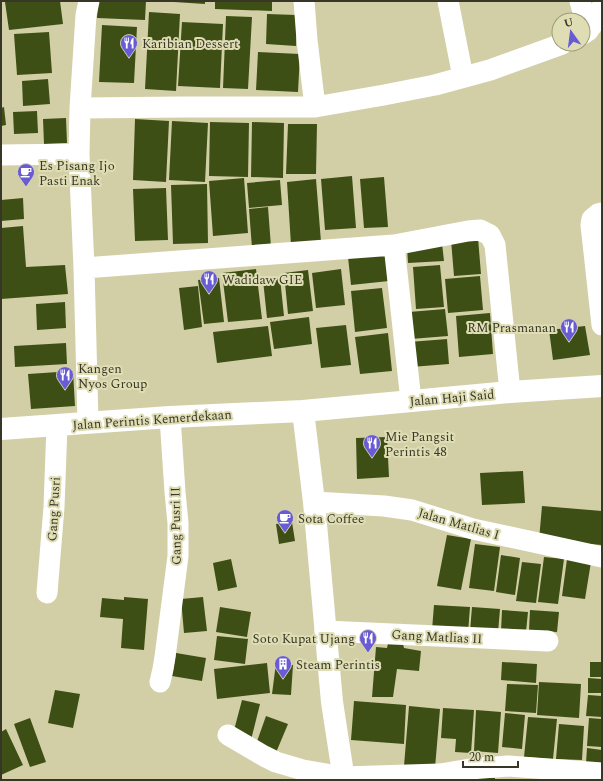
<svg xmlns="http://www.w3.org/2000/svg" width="603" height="781" font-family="Spectral,serif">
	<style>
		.building { fill: #3e4f15 }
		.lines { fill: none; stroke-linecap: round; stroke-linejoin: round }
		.minor { stroke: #fff; stroke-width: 21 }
		.tertiary { stroke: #fff; stroke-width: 22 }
		.labels { text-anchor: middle; stroke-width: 4; stroke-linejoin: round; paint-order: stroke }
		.poi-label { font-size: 13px; fill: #383727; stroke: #dfddb4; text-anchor: start }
		.street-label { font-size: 13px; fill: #383727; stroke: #dfddb4 }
	</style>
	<rect width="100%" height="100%" fill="#d2cfa7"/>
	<!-- building -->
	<path class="building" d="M 16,1 L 60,1 L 63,24 L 9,30 L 5,2 Z
		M 98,1 L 146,1 L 145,20 L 97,18 Z
		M 174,1 L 205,1 L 205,4 L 174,2 Z
		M 215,1 L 272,1 L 272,11 L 215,9 Z
		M 149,12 L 180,14 L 176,91 L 145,89 Z
		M 267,14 L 297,15 L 296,46 L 266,44 Z
		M 226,16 L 252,17 L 248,89 L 223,88 Z
		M 182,22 L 223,24 L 220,88 L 178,86 Z
		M 102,25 L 137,27 L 134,83 L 99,82 Z
		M 49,32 L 52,73 L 17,75 L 14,34 Z
		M 258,52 L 300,54 L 298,92 L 256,90 Z
		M 48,79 L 50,104 L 23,106 L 22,81 Z
		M 4,107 L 6,125 L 1,126 L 1,108 Z
		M 37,111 L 38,133 L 14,134 L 13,112 Z
		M 66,118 L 67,143 L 44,144 L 43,119 Z
		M 135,119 L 169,121 L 166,182 L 133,180 Z
		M 172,121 L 208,123 L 205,182 L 169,180 Z
		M 210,122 L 249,123 L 248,177 L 209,176 Z
		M 252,122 L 284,123 L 283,178 L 251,177 Z
		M 288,124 L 317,124 L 316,174 L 286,174 Z
		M 352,176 L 356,228 L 325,230 L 321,179 Z
		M 384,177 L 388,227 L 364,228 L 360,179 Z
		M 244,178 L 248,233 L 213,236 L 209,181 Z
		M 316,179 L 321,242 L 291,245 L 287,182 Z
		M 280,180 L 282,205 L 249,208 L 247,183 Z
		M 207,184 L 208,243 L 173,244 L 171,185 Z
		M 166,188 L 168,240 L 135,241 L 133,189 Z
		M 23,198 L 24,219 L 1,221 L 1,200 Z
		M 268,207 L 271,247 L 252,248 L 249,209 Z
		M 23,226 L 26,267 L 65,265 L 68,294 L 1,299 L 1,228 Z
		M 478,238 L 481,274 L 454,276 L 451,240 Z
		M 442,243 L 444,261 L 408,263 L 407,246 Z
		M 386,252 L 389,281 L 351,285 L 348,257 Z
		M 440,265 L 444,307 L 416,309 L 413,267 Z
		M 256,269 L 262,319 L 228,322 L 222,273 Z
		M 341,269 L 345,305 L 316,308 L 312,273 Z
		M 308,270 L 313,311 L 288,314 L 284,273 Z
		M 480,276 L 483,310 L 448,313 L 445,279 Z
		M 219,278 L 224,322 L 204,324 L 198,280 Z
		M 280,278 L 284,316 L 267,318 L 263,280 Z
		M 198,286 L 202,327 L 184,330 L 179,288 Z
		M 382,288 L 387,328 L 355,332 L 351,291 Z
		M 65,302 L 66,328 L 37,330 L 36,304 Z
		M 445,309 L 448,336 L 411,339 L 409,312 Z
		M 490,313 L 493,354 L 459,357 L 456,316 Z
		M 309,317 L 312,344 L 274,349 L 270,322 Z
		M 346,325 L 351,365 L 321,368 L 316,328 Z
		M 268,326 L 272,356 L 217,363 L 213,332 Z
		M 585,326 L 590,355 L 553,360 L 549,330 Z
		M 388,333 L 392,371 L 360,374 L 355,337 Z
		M 447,339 L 449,364 L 411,367 L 409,342 Z
		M 66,343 L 67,364 L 15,367 L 14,346 Z
		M 73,371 L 75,406 L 31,409 L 28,374 Z
		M 387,437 L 389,477 L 357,479 L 356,438 Z
		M 523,471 L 525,503 L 482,505 L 480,473 Z
		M 542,506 L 602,511 L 602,545 L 539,540 Z
		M 292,522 L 295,541 L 279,544 L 276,524 Z
		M 447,535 L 471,539 L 461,590 L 437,586 Z
		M 475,544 L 500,547 L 494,591 L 469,588 Z
		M 501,555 L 520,558 L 515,595 L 496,592 Z
		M 544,557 L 564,559 L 558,604 L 538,602 Z
		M 231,559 L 237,587 L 218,591 L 213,563 Z
		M 567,559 L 591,562 L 585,599 L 562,596 Z
		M 522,562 L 541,564 L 536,603 L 516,601 Z
		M 124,597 L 148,599 L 144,650 L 121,648 L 123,619 L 100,617 L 102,598 L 124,600 Z
		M 203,597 L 207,631 L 184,633 L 181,599 Z
		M 434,605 L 470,607 L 468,633 L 432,630 Z
		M 220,607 L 251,612 L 247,637 L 216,632 Z
		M 472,607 L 500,609 L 498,633 L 470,631 Z
		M 502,610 L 528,612 L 526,632 L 501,631 Z
		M 530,610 L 559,612 L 557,632 L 529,630 Z
		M 217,636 L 248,639 L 245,664 L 214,660 Z
		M 389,638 L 402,640 L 404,648 L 421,651 L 419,671 L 397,669 L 393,697 L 372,697 L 376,647 L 387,648 Z
		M 176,653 L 206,658 L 202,681 L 172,676 Z
		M 502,662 L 537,664 L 536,683 L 501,680 Z
		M 590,662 L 602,662 L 602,677 L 590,677 Z
		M 267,663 L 270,693 L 217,699 L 214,669 Z
		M 276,663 L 293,665 L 291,695 L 272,694 Z
		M 588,678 L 602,679 L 602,693 L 588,693 Z
		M 539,682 L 581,684 L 579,718 L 537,715 Z
		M 507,684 L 538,685 L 536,713 L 505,711 Z
		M 55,690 L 80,694 L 73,728 L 48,723 Z
		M 588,695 L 602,696 L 602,717 L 586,716 Z
		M 242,700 L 260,704 L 251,740 L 233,734 Z
		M 354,701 L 406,705 L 404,744 L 351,740 Z
		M 409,706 L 440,709 L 435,768 L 404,766 Z
		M 443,708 L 474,710 L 471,753 L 455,752 L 456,739 L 441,738 Z
		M 476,710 L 501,712 L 498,753 L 474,751 Z
		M 505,713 L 525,715 L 522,749 L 502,747 Z
		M 266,716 L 288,724 L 275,755 L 255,747 Z
		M 528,717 L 557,719 L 553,759 L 524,757 Z
		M 30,718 L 46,762 L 30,767 L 14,724 Z
		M 589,718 L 602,719 L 602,747 L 587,746 Z
		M 559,724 L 584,726 L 582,760 L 556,759 Z
		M 6,729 L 23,765 L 1,775 L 1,732 Z
		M 587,748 L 602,750 L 602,764 L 586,763 Z
		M 468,777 L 495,778 L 495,780 L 468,780 Z"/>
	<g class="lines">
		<!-- minor -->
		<path class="minor" d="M 304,1 L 307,40 L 315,107
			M 448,1 L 463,77
			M 580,1 L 588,31
			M 583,34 C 593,28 596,17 602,7
			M 80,108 L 185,107 L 315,107 L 384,95 L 435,85 L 490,70 L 562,44
			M 1,155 L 79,154
			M 602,213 L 598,214 L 592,219 L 591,225 L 602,325
			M 394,245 L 411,401
			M 84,268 L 394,245 L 468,231 L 480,230 L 490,235 L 495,245 L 510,392
			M 88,422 L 84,268 L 79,154 L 80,108 L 86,15 L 89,1
			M 314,502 L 384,506 L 412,510 L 473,529 L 602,557
			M 47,593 L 54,507 L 57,425
			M 325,631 L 548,641
			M 160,682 L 163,669 L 165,657 L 178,556 L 178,523 L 175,492 L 170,417
			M 228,735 L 264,756 L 276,762 L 303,770 L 343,777 L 440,774 L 470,769 L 508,766 L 602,773"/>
		<!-- tertiary -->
		<path class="tertiary" d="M 303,411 L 314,502 L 332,702 L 344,780
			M 1,429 L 170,417 L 303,411 L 510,392 L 602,386"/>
	</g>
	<!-- icons -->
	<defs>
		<g id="restaurant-pin" transform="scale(0.9)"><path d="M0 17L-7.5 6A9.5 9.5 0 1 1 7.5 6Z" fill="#695bd4" stroke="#dfddb4"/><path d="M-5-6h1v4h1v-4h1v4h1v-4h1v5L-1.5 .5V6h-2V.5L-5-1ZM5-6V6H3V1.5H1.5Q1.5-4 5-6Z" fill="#fff"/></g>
		<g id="cafe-pin" transform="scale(0.9)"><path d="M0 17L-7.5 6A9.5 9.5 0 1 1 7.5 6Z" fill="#695bd4" stroke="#dfddb4"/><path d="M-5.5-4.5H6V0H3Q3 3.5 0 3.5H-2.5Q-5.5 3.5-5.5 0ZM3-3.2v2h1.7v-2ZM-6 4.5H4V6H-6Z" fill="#fff"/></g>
		<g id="building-pin" transform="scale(0.9)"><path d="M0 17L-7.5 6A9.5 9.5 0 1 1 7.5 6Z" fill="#695bd4" stroke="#dfddb4"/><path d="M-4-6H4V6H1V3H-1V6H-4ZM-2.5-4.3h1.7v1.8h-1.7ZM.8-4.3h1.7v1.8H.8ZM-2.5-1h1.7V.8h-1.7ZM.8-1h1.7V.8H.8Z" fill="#fff"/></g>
	</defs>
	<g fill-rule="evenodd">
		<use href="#restaurant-pin" x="129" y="43"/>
		<use href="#cafe-pin" x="26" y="172"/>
		<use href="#restaurant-pin" x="209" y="279"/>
		<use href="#restaurant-pin" x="569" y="327"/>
		<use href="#restaurant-pin" x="65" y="375"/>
		<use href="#restaurant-pin" x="372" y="443"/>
		<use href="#cafe-pin" x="285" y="518"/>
		<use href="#restaurant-pin" x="368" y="638"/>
		<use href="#building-pin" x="283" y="664"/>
	</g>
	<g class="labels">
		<!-- poi labels -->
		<g class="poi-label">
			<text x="142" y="48">Karibian Dessert</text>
			<text x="39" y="170">Es Pisang Ijo<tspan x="39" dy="15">Pasti Enak</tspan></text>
			<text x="222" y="284">Wadidaw GIE</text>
			<text x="556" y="332" text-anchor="end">RM Prasmanan</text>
			<text x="78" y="373">Kangen<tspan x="78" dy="15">Nyos Group</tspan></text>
			<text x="385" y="441">Mie Pangsit<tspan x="385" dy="15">Perintis 48</tspan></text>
			<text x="298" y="523">Sota Coffee</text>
			<text x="355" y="643" text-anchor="end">Soto Kupat Ujang</text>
			<text x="296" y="669">Steam Perintis</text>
		</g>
		<!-- street labels -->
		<g class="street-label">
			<text transform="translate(452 397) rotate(-5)" y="5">Jalan Haji Said</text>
			<text transform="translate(152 419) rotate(-4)" y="5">Jalan Perintis Kemerdekaan</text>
			<text transform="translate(53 509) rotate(-87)" y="5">Gang Pusri</text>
			<text transform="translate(459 523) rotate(16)" y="5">Jalan Matlias I</text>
			<text transform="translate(175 526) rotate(-91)" y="5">Gang Pusri II</text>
			<text transform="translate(437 636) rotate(3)" y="5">Gang Matlias II</text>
		</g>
	</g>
	<!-- border -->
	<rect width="603" height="781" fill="none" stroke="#383727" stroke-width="4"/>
	<!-- north arrow -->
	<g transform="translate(571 32) rotate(346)"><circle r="19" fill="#dfddb4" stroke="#9c9b7c"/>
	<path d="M0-3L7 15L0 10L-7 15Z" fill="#695bd4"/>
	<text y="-6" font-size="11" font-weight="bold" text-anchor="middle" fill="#383727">U</text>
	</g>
	<!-- scale -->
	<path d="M463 761v6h55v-6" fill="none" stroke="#383727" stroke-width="2"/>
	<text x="469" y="761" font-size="12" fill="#383727" stroke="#dfddb4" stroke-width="3" paint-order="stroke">20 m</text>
</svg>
